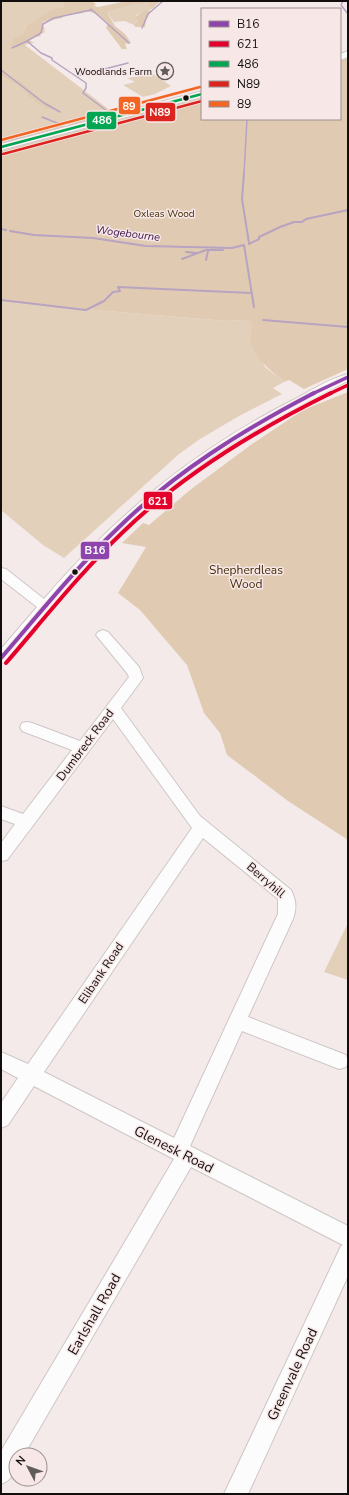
<svg xmlns="http://www.w3.org/2000/svg" width="349" height="1495" font-family="'Nunito Sans',sans-serif">
	<style>
		.green { fill: #e2d0bb }
		.forest { fill: #e0cbb2 }
		.lines { fill: none; stroke-linecap: round; stroke-linejoin: round }
		.stream-far1 { stroke: #b8a3c1; stroke-width: 1.5 }
		.stream { stroke: #b8a3c1; stroke-width: 2 }
		.minor-casing { stroke: #cec6c6; stroke-width: 2 }
		.major-casing { stroke: #cec6c6; stroke-width: 2 }
		.minor { fill: #fdfcfc; fill-rule: evenodd }
		.major { fill: #fdfcfc; fill-rule: evenodd }
		.bus-1-far1-casing { stroke: #f7e7e7; stroke-width: 5.5 }
		.bus-1-casing { stroke: #f7e7e7; stroke-width: 6 }
		.bus-2-far1-casing { stroke: #f7e7e7; stroke-width: 5.5 }
		.bus-2-casing { stroke: #f7e7e7; stroke-width: 6 }
		.bus-3-casing { stroke: #f7e7e7; stroke-width: 4 }
		.bus-4-casing { stroke: #f7e7e7; stroke-width: 4 }
		.bus-5-casing { stroke: #f7e7e7; stroke-width: 4 }
		.bus-1-far1 { stroke: #8e44ad; stroke-width: 3.5 }
		.bus-1 { stroke: #8e44ad; stroke-width: 4 }
		.bus-2-far1 { stroke: #e4002b; stroke-width: 3.5 }
		.bus-2 { stroke: #e4002b; stroke-width: 4 }
		.bus-3 { stroke: #00a651; stroke-width: 2.5 }
		.bus-4 { stroke: #dc241f; stroke-width: 2.5 }
		.bus-5 { stroke: #f26522; stroke-width: 2.5 }
		.bus-dot { fill: #130e0e; stroke: #f7e7e7; stroke-width: 1.5 }
		.labels { text-anchor: middle; stroke-width: 3; stroke-linejoin: round; paint-order: stroke }
		.far-poi-label { font-size: 10px; fill: #130e0e; stroke: #f7e7e7; text-anchor: end }
		.far-park-label { font-size: 10px; fill: #412d06; stroke: #f7e7e7 }
		.far-water-label { font-size: 11px; font-style: italic; fill: #3a164c; stroke: #f7e7e7 }
		.park-label { font-size: 12px; fill: #412d06; stroke: #f7e7e7 }
		.street-label { font-size: 12px; fill: #130e0e; stroke: #f7e7e7 }
		.near-street-label { font-size: 14px; fill: #130e0e; stroke: #f7e7e7 }
		.line-badge { stroke: #f7e7e7; stroke-width: 1.5 }
		.badge-label { font-size: 11px; text-anchor: middle; font-weight: bold; fill: #fff }
	</style>
	<rect width="100%" height="100%" fill="#f4eaea"/>
	<!-- green -->
	<path class="green" d="M 1,1 L 77,1 L 48,16 L 21,42 L 111,111 L 1,139 Z
		M 149,3 L 155,6 L 160,4 L 150,10 L 136,15 L 138,20 L 134,25 L 125,21 L 114,22 L 107,12 L 133,5 Z
		M 153,74 L 171,86 L 155,94 L 143,97 L 123,85 L 135,82 L 127,78 Z
		M 1,302 L 226,321 L 242,320 L 251,322 L 253,325 L 250,337 L 265,367 L 284,382 L 273,388 L 282,394 L 239,416 L 200,439 L 179,454 L 64,558 L 43,545 L 1,510 Z
		M 348,923 L 348,980 L 324,972 Z"/>
	<!-- forest -->
	<path class="forest" d="M 42,1 L 91,1 L 96,4 L 94,6 L 98,7 L 127,1 L 161,1 L 153,7 L 149,6 L 150,4 L 149,3 L 133,5 L 107,12 L 115,26 L 125,34 L 131,43 L 125,44 L 127,49 L 122,49 L 106,28 L 108,23 C 100,16 94,11 83,11 L 83,13 L 64,15 L 62,18 L 42,22 L 44,23 L 43,26 L 45,29 L 43,31 L 46,32 L 39,34 L 41,36 L 31,38 L 30,41 L 35,43 L 30,43 L 16,48 L 10,45 L 13,43 L 13,38 L 24,34 L 23,33 L 26,30 L 27,26 L 53,9 L 64,7 L 65,4 L 63,2 L 46,3 Z
		M 146,10 L 151,11 L 146,20 L 145,27 L 135,27 L 134,25 L 138,20 L 135,17 Z
		M 348,58 L 348,369 L 304,389 L 289,380 L 284,382 C 270,370 252,357 250,338 C 250,332 254,328 251,322 L 242,320 L 226,321 L 1,302 L 1,151 L 202,98 L 202,119 L 340,119 L 340,60 Z
		M 1,68 L 12,78 L 19,80 L 39,98 L 55,107 L 46,109 L 42,105 L 35,102 L 35,100 L 29,97 L 27,92 L 23,89 L 1,75 Z
		M 101,115 L 111,115 L 1,143 L 1,141 L 34,134 L 45,129 L 52,129 L 57,126 L 66,126 L 77,121 Z
		M 348,392 L 348,841 L 345,838 L 288,801 L 227,755 L 220,733 L 204,713 L 187,665 L 140,610 L 118,593 L 146,547 L 122,543 L 143,523 L 149,525 L 190,490 L 252,444 L 303,410 Z"/>
	<g class="lines">
		<!-- stream-far1 -->
		<path class="stream-far1" d="M 343,1 L 341,5 L 348,14
			M 91,9 L 129,43
			M 91,10 L 54,18 L 43,24 L 41,33 L 27,41 L 41,53 L 52,58 L 52,60 L 86,83 L 86,88 L 83,93 L 107,111 L 107,113 L 94,120
			M 142,28 L 148,14 L 163,1
			M 12,48 L 27,41
			M 1,70 L 44,103 L 60,112
			M 77,76 L 128,63
			M 42,117 L 62,125
			M 11,141 L 52,131
			M 244,174 L 247,119"/>
		<!-- stream -->
		<path class="stream" d="M 244,173 L 242,199 L 249,243
			M 1,229 L 6,230
			M 10,231 L 34,235 L 93,238 L 146,246 L 232,248 L 244,245
			M 249,244 L 259,239 L 259,237 L 280,227 L 294,222 L 302,222 L 306,219 L 348,210
			M 244,245 L 254,307
			M 186,252 L 196,253
			M 182,259 L 206,250 L 223,250
			M 206,260 L 208,251
			M 1,300 L 86,310 L 104,301 L 113,292 L 120,291 L 118,287 L 251,293
			M 263,320 L 348,327"/>
		<!-- minor casing -->
		<g class="minor-casing">
			<path id="minor" d="M 348,374 L 348,381 C 274,417 200,458 139,514 C 90,560 49,611 6,661 L 1,663 L 1,649 L 37,607 L 1,579 L 1,568 L 6,569 L 44,599 C 116,515 192,452 291,401 C 309,392 328,379 348,374 Z
				M 103,630 L 108,632 L 139,667 L 143,678 L 121,708 L 200,816 L 291,890 C 296,900 297,908 293,919 L 248,1017 L 346,1055 L 348,1061 L 346,1067 L 339,1069 L 242,1031 L 190,1146 L 348,1226 L 348,1276 L 248,1494 L 224,1494 L 341,1246 L 343,1245 L 191,1167 L 24,1455 L 16,1455 C 16,1469 15,1479 1,1484 L 1,1451 L 174,1159 L 34,1086 L 8,1125 L 1,1128 L 1,1103 L 18,1078 L 1,1069 L 1,1052 L 28,1064 L 192,828 L 113,719 L 7,860 L 1,861 L 1,843 L 15,824 L 1,819 L 1,806 L 23,814 L 72,750 L 22,731 L 20,727 L 22,723 L 27,722 L 32,723 L 80,741 L 129,677 L 127,673 L 96,635 L 98,632 ZM 203,838 L 278,899 L 278,914 L 269,933 L 174,1138 L 44,1072 Z"/>
		</g>
		<!-- major casing -->
		<g class="major-casing">
			<path id="major" d="M 348,51 L 348,57 L 340,60 L 340,54 Z
				M 202,91 L 202,97 L 1,150 L 1,144 Z"/>
		</g>
		<!-- minor -->
		<use href="#minor" class="minor"/>
		<!-- major -->
		<use href="#major" class="major"/>
		<!-- bus-1-far1 casing -->
		<g class="bus-1-far1-casing">
			<path id="bus-1-far1" d="M 312,394 L 348,377"/>
		</g>
		<!-- bus-1 casing -->
		<g class="bus-1-casing">
			<path id="bus-1" d="M 1,658 C 39,614 75,569 117,529 C 175,472 243,430 314,393"/>
		</g>
		<!-- bus-2-far1 casing -->
		<g class="bus-2-far1-casing">
			<path id="bus-2-far1" d="M 329,394 L 348,385"/>
		</g>
		<!-- bus-2 casing -->
		<g class="bus-2-casing">
			<path id="bus-2" d="M 6,663 C 44,619 80,573 123,532 C 183,474 256,430 331,393"/>
		</g>
		<!-- bus-3 casing -->
		<g class="bus-3-casing">
			<path id="bus-3" d="M 1,147 L 202,94"/>
		</g>
		<!-- bus-4 casing -->
		<g class="bus-4-casing">
			<path id="bus-4" d="M 3,154 L 202,101"/>
		</g>
		<!-- bus-5 casing -->
		<g class="bus-5-casing">
			<path id="bus-5" d="M 1,140 L 200,87"/>
		</g>
		<!-- bus-1-far1 -->
		<use href="#bus-1-far1" class="bus-1-far1"/>
		<!-- bus-1 -->
		<use href="#bus-1" class="bus-1"/>
		<!-- bus-2-far1 -->
		<use href="#bus-2-far1" class="bus-2-far1"/>
		<!-- bus-2 -->
		<use href="#bus-2" class="bus-2"/>
		<!-- bus-3 -->
		<use href="#bus-3" class="bus-3"/>
		<!-- bus-4 -->
		<use href="#bus-4" class="bus-4"/>
		<!-- bus-5 -->
		<use href="#bus-5" class="bus-5"/>
	</g>
	<!-- icons -->
	<defs>
		<g id="sight-ring" transform="scale(0.9)"><circle r="9.5" fill="#f7e7e7" stroke="#625b5b" stroke-width="1.5"/><path d="M0-6L1.8-2.2L6-1.7L2.9 1.2L3.7 5.4L0 3.3L-3.7 5.4L-2.9 1.2L-6-1.7L-1.8-2.2Z" fill="#625b5b"/></g>
	</defs>
	<g fill-rule="evenodd">
		<use href="#sight-ring" x="165" y="71"/>
	</g>
	<!-- markers -->
	<g class="bus-dot">
		<circle cx="186" cy="98" r="3.5"/>
		<circle cx="75" cy="572" r="3.5"/>
	</g>
	<g class="labels">
		<!-- far-poi labels -->
		<g class="far-poi-label">
			<text x="152" y="75">Woodlands Farm</text>
		</g>
		<!-- far-park labels -->
		<g class="far-park-label">
			<text x="164" y="217">Oxleas Wood</text>
		</g>
		<!-- far-water labels -->
		<g class="far-water-label">
			<text transform="translate(128 233) rotate(7)" y="4">Wogebourne</text>
		</g>
		<!-- park labels -->
		<g class="park-label">
			<text x="246" y="574">Shepherdleas<tspan x="246" dy="14">Wood</tspan></text>
		</g>
		<!-- street labels -->
		<g class="street-label">
			<text transform="translate(85 745) rotate(-53)" y="4">Dumbreck Road</text>
			<text transform="translate(266 880) rotate(41)" y="4">Berryhill</text>
			<text transform="translate(101 973) rotate(-56)" y="4">Elibank Road</text>
		</g>
		<!-- near-street labels -->
		<g class="near-street-label">
			<text transform="translate(174 1149) rotate(27)" y="5">Glenesk Road</text>
			<text transform="translate(94 1314) rotate(-60)" y="5">Earlshall Road</text>
			<text transform="translate(292 1374) rotate(-65)" y="5">Greenvale Road</text>
		</g>
	</g>
	<g class="line-badge">
		<rect x="118" y="96" width="23" height="19" rx="4" fill="#f26522"/>
		<rect x="145" y="102" width="31" height="20" rx="4" fill="#dc241f"/>
		<rect x="86" y="111" width="31" height="19" rx="4" fill="#00a651"/>
		<rect x="143" y="491" width="30" height="19" rx="4" fill="#e4002b"/>
		<rect x="80" y="541" width="30" height="19" rx="4" fill="#8e44ad"/>
	</g>
	<g class="badge-label">
		<text x="129" y="110">89</text>
		<text x="160" y="116">N89</text>
		<text x="102" y="124">486</text>
		<text x="158" y="505">621</text>
		<text x="95" y="554">B16</text>
	</g>
	<!-- border -->
	<rect width="349" height="1495" fill="none" stroke="#130e0e" stroke-width="4"/>
	<!-- legend -->
	<rect x="201" y="8" width="140" height="112" fill="#f7e7e7" stroke="#9c9090"/>
	<rect x="209" y="21" width="20" height="6" fill="#8e44ad" stroke="#9c9090"/>
	<text x="237" y="28" font-size="12" fill="#130e0e">B16</text>
	<rect x="209" y="41" width="20" height="6" fill="#e4002b" stroke="#9c9090"/>
	<text x="237" y="48" font-size="12" fill="#130e0e">621</text>
	<rect x="209" y="61" width="20" height="6" fill="#00a651" stroke="#9c9090"/>
	<text x="237" y="68" font-size="12" fill="#130e0e">486</text>
	<rect x="209" y="81" width="20" height="6" fill="#dc241f" stroke="#9c9090"/>
	<text x="237" y="88" font-size="12" fill="#130e0e">N89</text>
	<rect x="209" y="101" width="20" height="6" fill="#f26522" stroke="#9c9090"/>
	<text x="237" y="108" font-size="12" fill="#130e0e">89</text>
	<!-- north arrow -->
	<g transform="translate(28 1467) rotate(311)"><circle r="19" fill="#f7e7e7" stroke="#9c9090"/>
	<path d="M0-3L7 15L0 10L-7 15Z" fill="#625b5b"/>
	<text y="-6" font-size="11" font-weight="bold" text-anchor="middle" fill="#130e0e">N</text>
	</g>
</svg>
